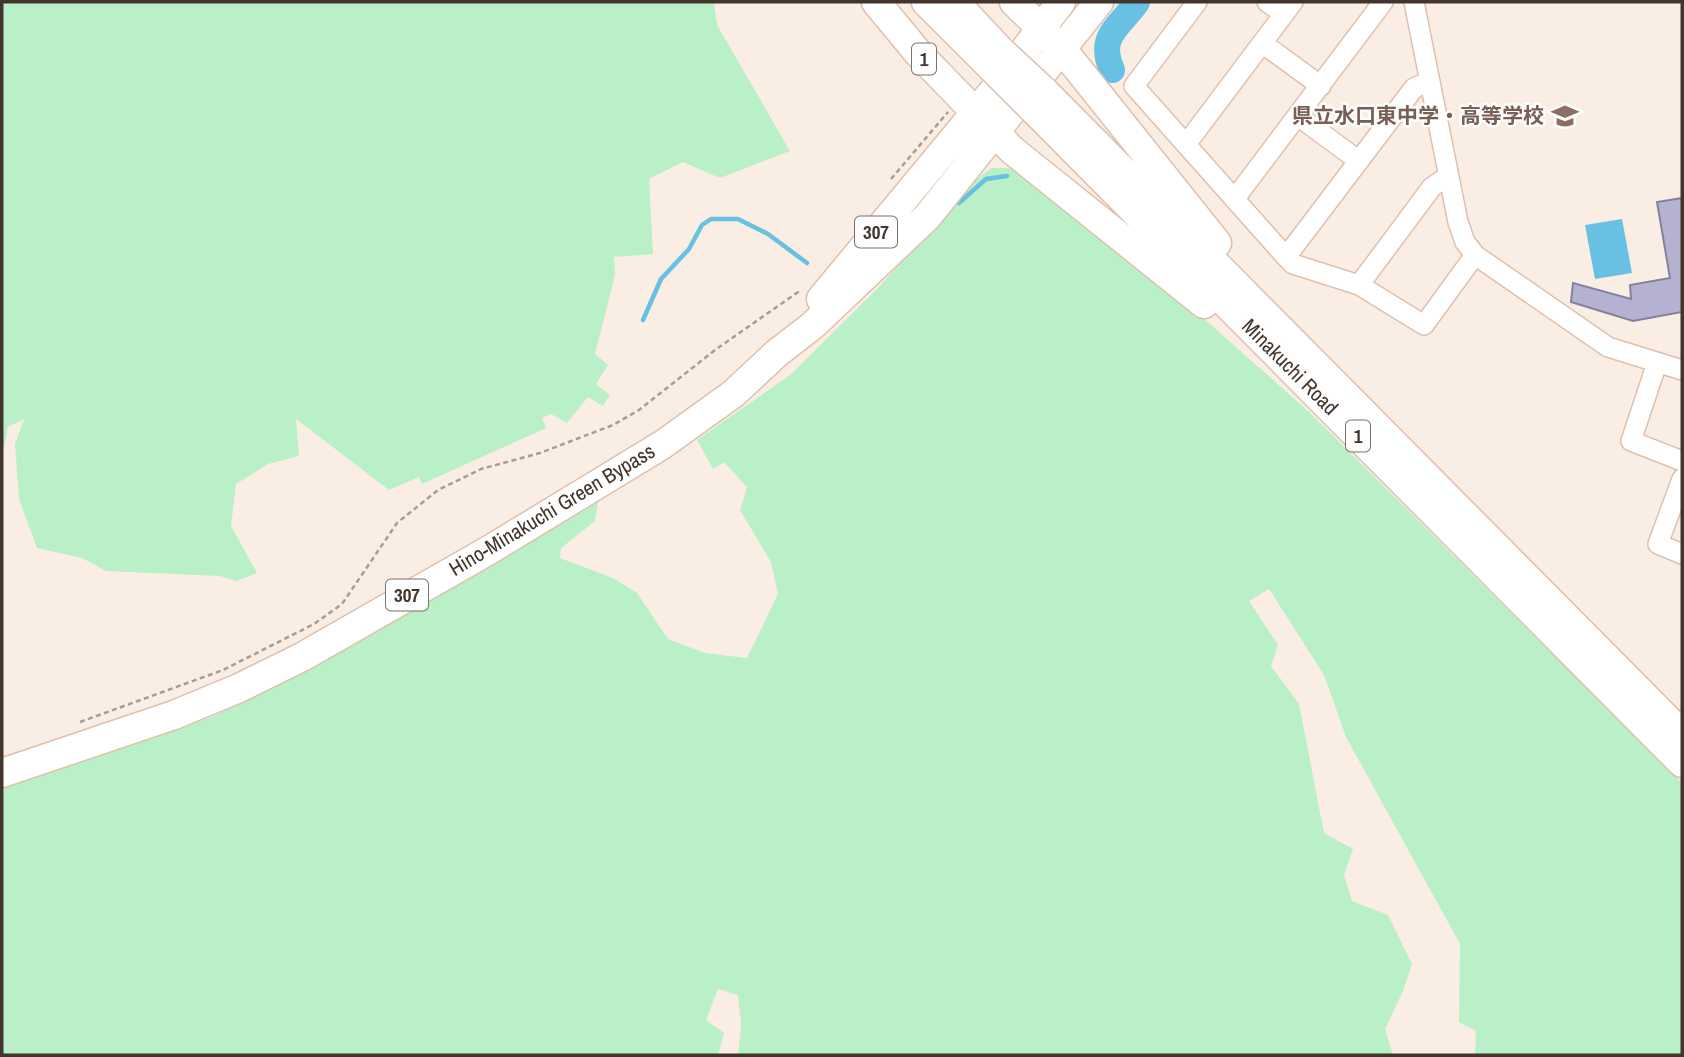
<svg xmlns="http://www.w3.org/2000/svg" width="1684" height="1057" font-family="'Archivo Narrow','Noto Sans JP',sans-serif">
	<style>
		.green { fill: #baf0c8 }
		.water { fill: #68c1e2 }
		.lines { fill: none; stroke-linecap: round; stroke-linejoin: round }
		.stream { stroke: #68c1e2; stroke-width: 4.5 }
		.river { stroke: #68c1e2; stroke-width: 26 }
		.building { fill: #b4b1d1; stroke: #84809f; stroke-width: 2 }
		.minor-casing { stroke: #e0c0ac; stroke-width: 22 }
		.highway-casing { stroke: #e0c0ac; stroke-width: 31 }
		.path { stroke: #a99c93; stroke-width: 2.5; stroke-dasharray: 5 3.5; stroke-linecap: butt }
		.minor { stroke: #fff; stroke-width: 19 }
		.highway { stroke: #fff; stroke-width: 28 }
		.highway-bridge-casing { stroke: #e0c0ac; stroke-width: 31; stroke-linecap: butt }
		.highway-bridge { stroke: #fff; stroke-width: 28 }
		.labels { text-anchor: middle; stroke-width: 5; stroke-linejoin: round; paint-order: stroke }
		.shield { fill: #fdfdfd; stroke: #7a716b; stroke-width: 2 }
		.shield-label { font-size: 19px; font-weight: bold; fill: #42352d }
		.education-label { font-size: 21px; font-weight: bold; fill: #785e54; stroke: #fdfdfd; text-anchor: end }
		.street-label { font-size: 21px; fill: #42352d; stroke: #fdfdfd }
	</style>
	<rect width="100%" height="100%" fill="#faede4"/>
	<!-- green -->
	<path class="green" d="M 2,2 L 714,2 L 717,25 L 790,151 L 720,178 L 683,162 L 649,179 L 653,254 L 614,257 L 615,275 L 595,354 L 608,365 L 596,384 L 610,395 L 603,406 L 588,397 L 567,423 L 551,414 L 542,418 L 546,428 L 422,484 L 419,477 L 389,490 L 296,419 L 299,456 L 268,464 L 236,484 L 231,526 L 257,573 L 236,581 L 220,576 L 106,571 L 82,558 L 37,548 L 19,499 L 15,444 L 24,419 L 8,427 L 2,456 Z
		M 991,168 L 1009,168 L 1035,182 L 1158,278 L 1308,411 L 1682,783 L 1682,1055 L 1475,1055 L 1476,1031 L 1459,1022 L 1460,944 L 1346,737 L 1324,675 L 1269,589 L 1249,601 L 1278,645 L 1271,666 L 1299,704 L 1324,833 L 1353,849 L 1344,875 L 1352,901 L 1388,915 L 1412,964 L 1403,991 L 1385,1029 L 1393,1055 L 738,1055 L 741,1024 L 738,995 L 718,989 L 706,1020 L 724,1033 L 718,1055 L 2,1055 L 2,785 L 214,716 L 303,670 L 598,501 L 595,521 L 561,548 L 560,558 L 613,578 L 637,593 L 668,639 L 705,653 L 747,658 L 778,594 L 771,562 L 740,510 L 747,487 L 724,462 L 713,469 L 697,440 L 790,375 L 879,287 L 971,184 Z"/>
	<!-- water -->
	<path class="water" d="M 1622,219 L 1632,273 L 1595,279 L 1585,225 Z"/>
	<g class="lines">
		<!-- stream -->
		<path class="stream" d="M 959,203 L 986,179 L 1007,176
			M 643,320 L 661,279 L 689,249 L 702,225 L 711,219 L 738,219 L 768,234 L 807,263"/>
		<!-- river -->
		<path class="river" d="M 1112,70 C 1097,36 1119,28 1137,2"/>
	</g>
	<!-- building -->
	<path class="building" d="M 1682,198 L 1682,312 L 1633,321 L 1571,302 L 1573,283 L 1631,299 L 1630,285 L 1670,278 L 1657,202 Z"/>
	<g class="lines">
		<!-- minor casing -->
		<g class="minor-casing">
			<path id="minor" d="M 1197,2 L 1134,86 L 1286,257 L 1293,264 L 1359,285 L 1424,325 L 1475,255
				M 1267,2 L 1284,14
				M 1414,2 L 1458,222 L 1465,242 L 1475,255 L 1608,347 L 1682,370
				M 1262,43 L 1321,86
				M 1298,116 L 1359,161
				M 1187,143 L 1293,2
				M 1236,197 L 1383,2
				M 1286,257 L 1414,88 L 1430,81
				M 1359,285 L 1432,187 L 1448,176
				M 1657,363 L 1631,441 L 1682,461
				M 1682,479 L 1658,544 L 1682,554"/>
		</g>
		<!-- highway casing -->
		<g class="highway-casing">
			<path id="highway" d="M 876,2 L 919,54 L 1012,150 L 1204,304
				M 926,2 L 991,67
				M 955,2 L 998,48
				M 1014,2 L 1062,49 L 1217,243
				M 1044,91 L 1682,734
				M 1034,110 L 1682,763
				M 821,299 L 995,89 L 1061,2
				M 2,773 L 174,715 L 239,688 L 302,657 L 491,549 L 662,445 L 733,394 L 777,353 L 812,326 L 927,217 L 1099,2"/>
		</g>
		<!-- path -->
		<path class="path" d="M 891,179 L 948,112
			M 80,722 L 223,670 L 314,624 L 342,604 L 397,523 L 438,490 L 481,469 L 540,453 L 613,425 L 639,410 L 715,350 L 801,290"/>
		<!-- minor -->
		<use href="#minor" class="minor"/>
		<!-- highway -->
		<use href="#highway" class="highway"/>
		<!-- highway-bridge casing -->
		<g class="highway-bridge-casing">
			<path id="highway-bridge" d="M 1002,52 L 1044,91
				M 991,67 L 1034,110"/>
		</g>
		<!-- highway-bridge -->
		<use href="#highway-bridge" class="highway-bridge"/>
	</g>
	<!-- icons -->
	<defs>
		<g id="school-bare" transform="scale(2.1)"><path d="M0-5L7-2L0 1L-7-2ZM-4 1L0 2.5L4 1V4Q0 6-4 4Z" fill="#8d6e63" stroke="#fdfdfd" stroke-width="2.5" paint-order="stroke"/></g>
	</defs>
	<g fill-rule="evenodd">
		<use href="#school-bare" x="1565" y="116"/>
	</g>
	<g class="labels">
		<!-- shield labels -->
		<g class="shield">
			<rect x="912" y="43.5" width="24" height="31" rx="5"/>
			<rect x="855" y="216.5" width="42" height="31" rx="5"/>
			<rect x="1346" y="420.5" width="24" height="31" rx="5"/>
			<rect x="386" y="579.5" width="42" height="31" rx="5"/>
		</g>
		<g class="shield-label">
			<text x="924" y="66">1</text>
			<text x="876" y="239">307</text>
			<text x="1358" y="443">1</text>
			<text x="407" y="602">307</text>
		</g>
		<!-- education labels -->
		<g class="education-label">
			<text x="1544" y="123">県立水口東中学・高等学校</text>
		</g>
		<!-- street labels -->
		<g class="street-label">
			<text transform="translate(1290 367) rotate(45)" y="7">Minakuchi Road</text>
			<text transform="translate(552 510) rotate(-31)" y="7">Hino-Minakuchi Green Bypass</text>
		</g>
	</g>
	<!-- border -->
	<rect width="1684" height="1057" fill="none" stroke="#42352d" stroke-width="7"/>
</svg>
